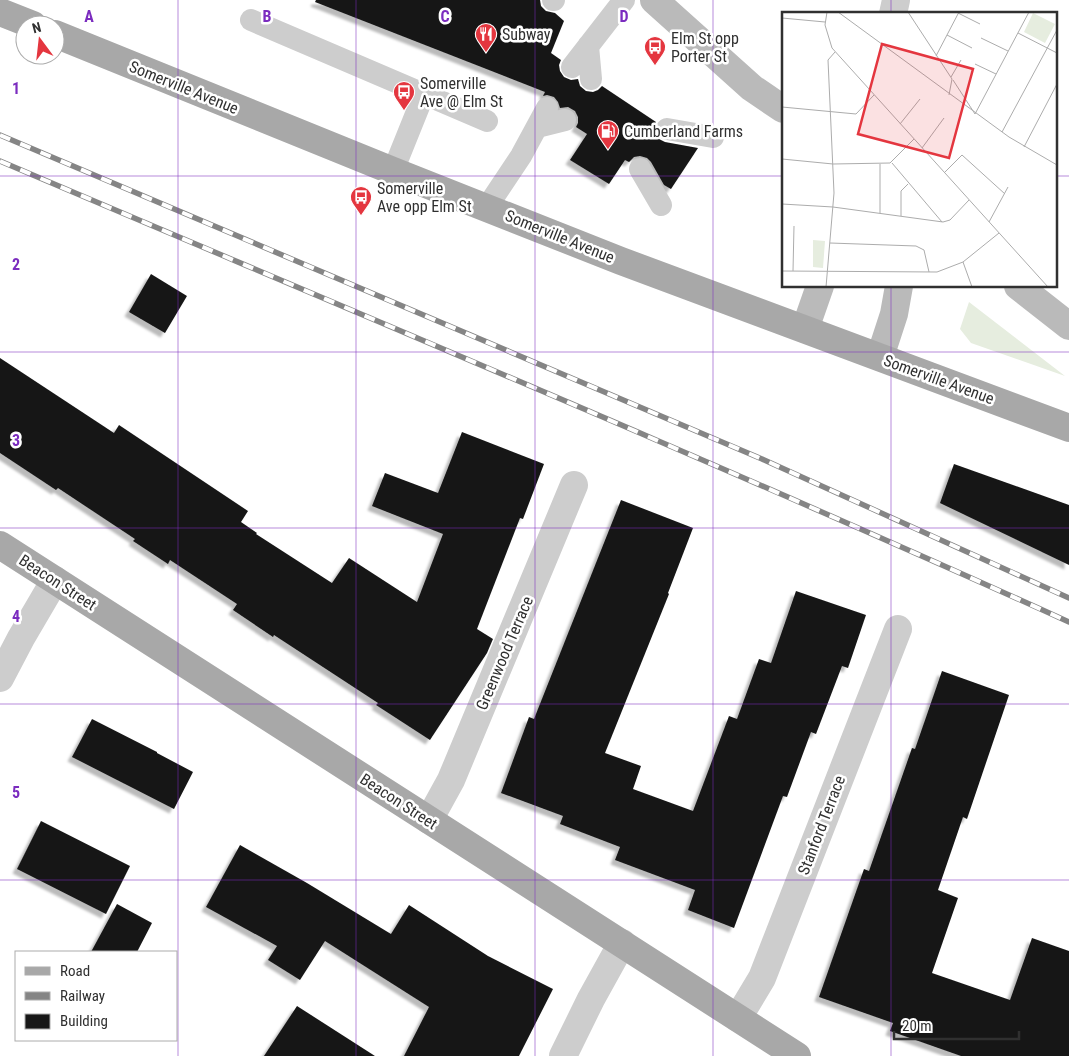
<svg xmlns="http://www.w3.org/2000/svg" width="1069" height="1056" font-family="'Roboto Condensed',sans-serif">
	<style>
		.green { fill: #e6eddf }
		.building { fill: #171717; filter: url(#shadow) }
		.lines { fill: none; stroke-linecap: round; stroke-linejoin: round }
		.lane { stroke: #cdcdcd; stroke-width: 22 }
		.street { stroke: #cdcdcd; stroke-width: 28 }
		.secondary { stroke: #bababa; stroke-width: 28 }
		.primary { stroke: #a8a8a8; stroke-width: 28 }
		.rail-casing { stroke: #858585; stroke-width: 5.5 }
		.rail { stroke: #fff; stroke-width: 4; stroke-dasharray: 11; stroke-linecap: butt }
		.grid { fill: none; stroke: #7b2cbf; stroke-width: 1; stroke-opacity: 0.55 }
		.labels { text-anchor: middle; stroke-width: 5; stroke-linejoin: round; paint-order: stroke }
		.poi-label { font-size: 16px; fill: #303030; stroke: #fff; text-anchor: start }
		.street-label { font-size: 16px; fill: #303030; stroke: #fff }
		.inset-road { fill: none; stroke: #acacac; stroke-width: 1 }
		.view { fill: #e4363f; fill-opacity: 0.15; stroke: #e4363f; stroke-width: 2.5 }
		.inset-edge { fill: none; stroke: #303030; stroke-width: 2.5 }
		.grid-label { font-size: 16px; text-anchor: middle; font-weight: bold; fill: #7b2cbf; stroke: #fff; stroke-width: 5; stroke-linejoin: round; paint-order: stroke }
	</style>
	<defs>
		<filter id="shadow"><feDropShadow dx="-4.5" dy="4.5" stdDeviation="1" flood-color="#0004"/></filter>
	</defs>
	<rect width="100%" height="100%" fill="#fff"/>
	<!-- green -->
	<path class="green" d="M 969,302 L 1065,376 L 971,343 L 960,329 Z"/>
	<!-- building -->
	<path class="building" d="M 316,0 L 540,0 L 541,6 L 546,11 L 555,13 L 564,21 L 551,53 L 561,60 L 559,65 L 560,71 L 564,77 L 571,80 L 578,79 L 580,86 L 586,91 L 593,92 L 598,90 L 602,86 L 656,122 L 654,127 L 655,133 L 659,139 L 665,142 L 698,148 L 671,189 L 664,185 L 651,162 L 647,158 L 640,156 L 634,157 L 629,162 L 625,160 L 609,184 L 570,160 L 587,134 L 576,127 L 578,123 L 578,117 L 575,111 L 568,107 L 560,108 L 558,102 L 554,97 L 547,95 L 543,96 L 545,92 L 315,2 Z
		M 151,274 L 187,296 L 165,333 L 129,312 Z
		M 0,358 L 114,433 L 119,425 L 248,511 L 241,522 L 257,533 L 256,534 L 332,583 L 349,558 L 417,602 L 443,534 L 372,506 L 385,473 L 438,493 L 462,432 L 544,464 L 523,519 L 520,518 L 477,629 L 493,639 L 487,653 L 430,740 L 376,705 L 378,703 L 274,635 L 273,637 L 233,610 L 237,604 L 170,560 L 168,564 L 133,541 L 135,539 L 58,488 L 56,490 L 0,453 Z
		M 954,464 L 1069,505 L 1069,565 L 940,503 Z
		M 621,500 L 693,528 L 668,593 L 669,594 L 605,753 L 641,766 L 633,789 L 693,811 L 729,716 L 737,719 L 759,659 L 771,663 L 796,591 L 866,615 L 848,668 L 842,666 L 816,734 L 811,732 L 787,797 L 783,796 L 734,928 L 688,910 L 695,890 L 615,860 L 620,847 L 560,824 L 563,816 L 501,793 L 529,717 L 534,719 Z
		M 942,671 L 1009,695 L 967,819 L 963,817 L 938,890 L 958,898 L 932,973 L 1010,1000 L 1032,938 L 1069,951 L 1069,1056 L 961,1056 L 890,1031 L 893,1023 L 819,997 L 864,869 L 869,871 L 912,748 L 915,749 Z
		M 92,719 L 157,752 L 157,753 L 193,772 L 174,809 L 72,757 Z
		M 41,821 L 130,866 L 106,914 L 17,869 Z
		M 240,845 L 307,883 L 391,934 L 409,905 L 488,956 L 553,989 L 519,1056 L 404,1056 L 429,1007 L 325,941 L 300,980 L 268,960 L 277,946 L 206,907 Z
		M 117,904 L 152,923 L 137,952 L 91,952 Z
		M 297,1006 L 375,1056 L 264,1056 Z"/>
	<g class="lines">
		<!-- lane -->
		<path class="lane" d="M 553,0 L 554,0
			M 251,20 L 487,121
			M 588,46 L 591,79
			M 572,67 L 624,0
			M 537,127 L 565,120
			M 667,129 L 713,137
			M 640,169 L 661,205
			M 393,171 L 424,94
			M 487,207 L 521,156 L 547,108"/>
		<!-- street -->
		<path class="street" d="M 893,14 L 896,0
			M 0,678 L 21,638 L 55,580
			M 429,820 L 451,780 L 574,485
			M 738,1018 L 762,978 L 898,629
			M 563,1056 L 591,999 L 622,943"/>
		<!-- secondary -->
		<path class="secondary" d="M 654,0 L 752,88 L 783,109
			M 1018,286 L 1069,326
			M 805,329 L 820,286
			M 880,357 L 894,314 L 899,286"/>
		<!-- primary -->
		<path class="primary" d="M 0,12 L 33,25
			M 55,34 L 393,171 L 621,261 L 1069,428
			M 0,545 L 797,1056"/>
		<!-- rail casing -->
		<g class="rail-casing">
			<path id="rail" d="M 0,135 L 762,459 L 1069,598
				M 0,161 C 357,313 716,462 1069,622"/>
		</g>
		<!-- rail -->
		<use href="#rail" class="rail"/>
	</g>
	<!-- grid -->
	<path class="grid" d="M 178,0 L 178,1056M 356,0 L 356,1056M 535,0 L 535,1056M 713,0 L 713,1056M 891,0 L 891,14M 0,176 L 783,176M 1055,176 L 1069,176M 891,286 L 891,1056M 0,352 L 1069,352M 0,528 L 1069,528M 0,704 L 1069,704M 0,880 L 1069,880"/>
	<!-- icons -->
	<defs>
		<g id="restaurant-pin" transform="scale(1.125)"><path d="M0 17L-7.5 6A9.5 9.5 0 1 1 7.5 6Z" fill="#e4363f" stroke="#fff"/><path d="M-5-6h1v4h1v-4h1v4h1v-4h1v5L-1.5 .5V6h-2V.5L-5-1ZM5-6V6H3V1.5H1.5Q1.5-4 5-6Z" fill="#fff"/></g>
		<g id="bus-pin" transform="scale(1.125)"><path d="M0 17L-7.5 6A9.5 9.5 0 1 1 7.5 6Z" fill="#e4363f" stroke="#fff"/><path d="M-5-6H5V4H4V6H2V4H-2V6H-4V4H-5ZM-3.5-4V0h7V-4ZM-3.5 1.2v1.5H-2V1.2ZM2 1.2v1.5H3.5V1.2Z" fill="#fff"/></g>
		<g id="fuel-pin" transform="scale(1.125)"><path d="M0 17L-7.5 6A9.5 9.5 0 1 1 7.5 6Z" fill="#e4363f" stroke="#fff"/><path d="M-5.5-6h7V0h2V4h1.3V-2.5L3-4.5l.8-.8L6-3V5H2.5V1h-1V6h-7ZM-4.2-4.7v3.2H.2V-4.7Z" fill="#fff"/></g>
	</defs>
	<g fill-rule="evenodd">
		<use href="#restaurant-pin" x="486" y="34"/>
		<use href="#bus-pin" x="655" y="47"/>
		<use href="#bus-pin" x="404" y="92"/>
		<use href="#fuel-pin" x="608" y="131"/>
		<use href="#bus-pin" x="361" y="197"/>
	</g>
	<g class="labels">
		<!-- poi labels -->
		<g class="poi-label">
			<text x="502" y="40">Subway</text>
			<text x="671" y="44">Elm St opp<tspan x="671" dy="18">Porter St</tspan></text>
			<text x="420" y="89">Somerville<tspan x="420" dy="18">Ave @ Elm St</tspan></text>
			<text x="624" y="137">Cumberland Farms</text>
			<text x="377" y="194">Somerville<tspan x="377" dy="18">Ave opp Elm St</tspan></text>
		</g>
		<!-- street labels -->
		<g class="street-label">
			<text transform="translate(184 87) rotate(22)" y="6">Somerville Avenue</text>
			<text transform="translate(560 236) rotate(22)" y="6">Somerville Avenue</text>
			<text transform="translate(939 379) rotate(20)" y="6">Somerville Avenue</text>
			<text transform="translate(58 582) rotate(33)" y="6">Beacon Street</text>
			<text transform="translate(504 653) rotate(-67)" y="6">Greenwood Terrace</text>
			<text transform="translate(399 801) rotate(33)" y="6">Beacon Street</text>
			<text transform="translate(821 825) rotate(-69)" y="6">Stanford Terrace</text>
		</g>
	</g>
	<!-- overview -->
	<g transform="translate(782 12)">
		<rect width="275" height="275" fill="#fff"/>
		<path d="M 251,1 L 273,12 L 263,31 L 242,20 ZM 31,228 L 43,229 L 41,256 L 31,255 Z" fill="#e6eddf"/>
		<path class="inset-road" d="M 45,0 L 43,13 L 50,36 L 266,275M 56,0 L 227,125 L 275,153M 126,0 L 170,67 L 167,83M 176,1 L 198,12M 0,6 L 43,10M 236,21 L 275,41M 165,23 L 190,36M 199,26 L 226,39M 154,44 L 177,0M 193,52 L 214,62M 169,65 L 179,48M 171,68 L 193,102M 0,95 L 74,102 L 92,83M 193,102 L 247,0M 118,112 L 138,87M 220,120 L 275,18M 242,135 L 275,72M 140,136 L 162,106M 0,147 L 51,152 L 108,151 L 132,127M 110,151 L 160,210M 98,152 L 98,201M 162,161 L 180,143 L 223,182M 0,192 L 51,195 L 161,210 L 168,208 L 187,188M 119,204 L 119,179 L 126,172M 207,210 L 226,175M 48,231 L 134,234 L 142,238 L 147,260M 181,250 L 190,275M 0,259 L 155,260 L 181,250 L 217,221M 11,259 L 12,214M 44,275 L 52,181 L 46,48 L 53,40"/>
		<path class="view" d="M 100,32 L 191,57 L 167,146 L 76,122 Z"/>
		<rect width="275" height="275" class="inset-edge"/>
	</g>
	<g class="grid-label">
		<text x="89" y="22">A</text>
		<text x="267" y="22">B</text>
		<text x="445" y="22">C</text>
		<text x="624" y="22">D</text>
		<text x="16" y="94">1</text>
		<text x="16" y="270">2</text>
		<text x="16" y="446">3</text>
		<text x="16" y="622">4</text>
		<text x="16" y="798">5</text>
	</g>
	<!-- legend -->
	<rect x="15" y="951" width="162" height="90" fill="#ffffff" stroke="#acacac"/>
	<rect x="25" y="967" width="25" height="8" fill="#a8a8a8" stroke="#acacac"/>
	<text x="60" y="976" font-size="15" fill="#303030">Road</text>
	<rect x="25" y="992" width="25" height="8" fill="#858585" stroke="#acacac"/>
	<text x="60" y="1001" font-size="15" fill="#303030">Railway</text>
	<rect x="25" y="1014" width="25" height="15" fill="#171717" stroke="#acacac"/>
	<text x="60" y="1026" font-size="15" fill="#303030">Building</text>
	<!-- north arrow -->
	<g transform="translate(40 40) rotate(345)"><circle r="24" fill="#ffffff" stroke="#acacac"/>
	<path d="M0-4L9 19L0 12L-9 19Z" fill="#e4363f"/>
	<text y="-8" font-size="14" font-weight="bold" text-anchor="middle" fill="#303030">N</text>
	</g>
	<!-- scale -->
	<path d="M894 1031v8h125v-8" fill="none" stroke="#303030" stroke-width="2.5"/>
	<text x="902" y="1031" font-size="15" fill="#303030" stroke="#ffffff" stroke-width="4" paint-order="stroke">20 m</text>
</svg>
